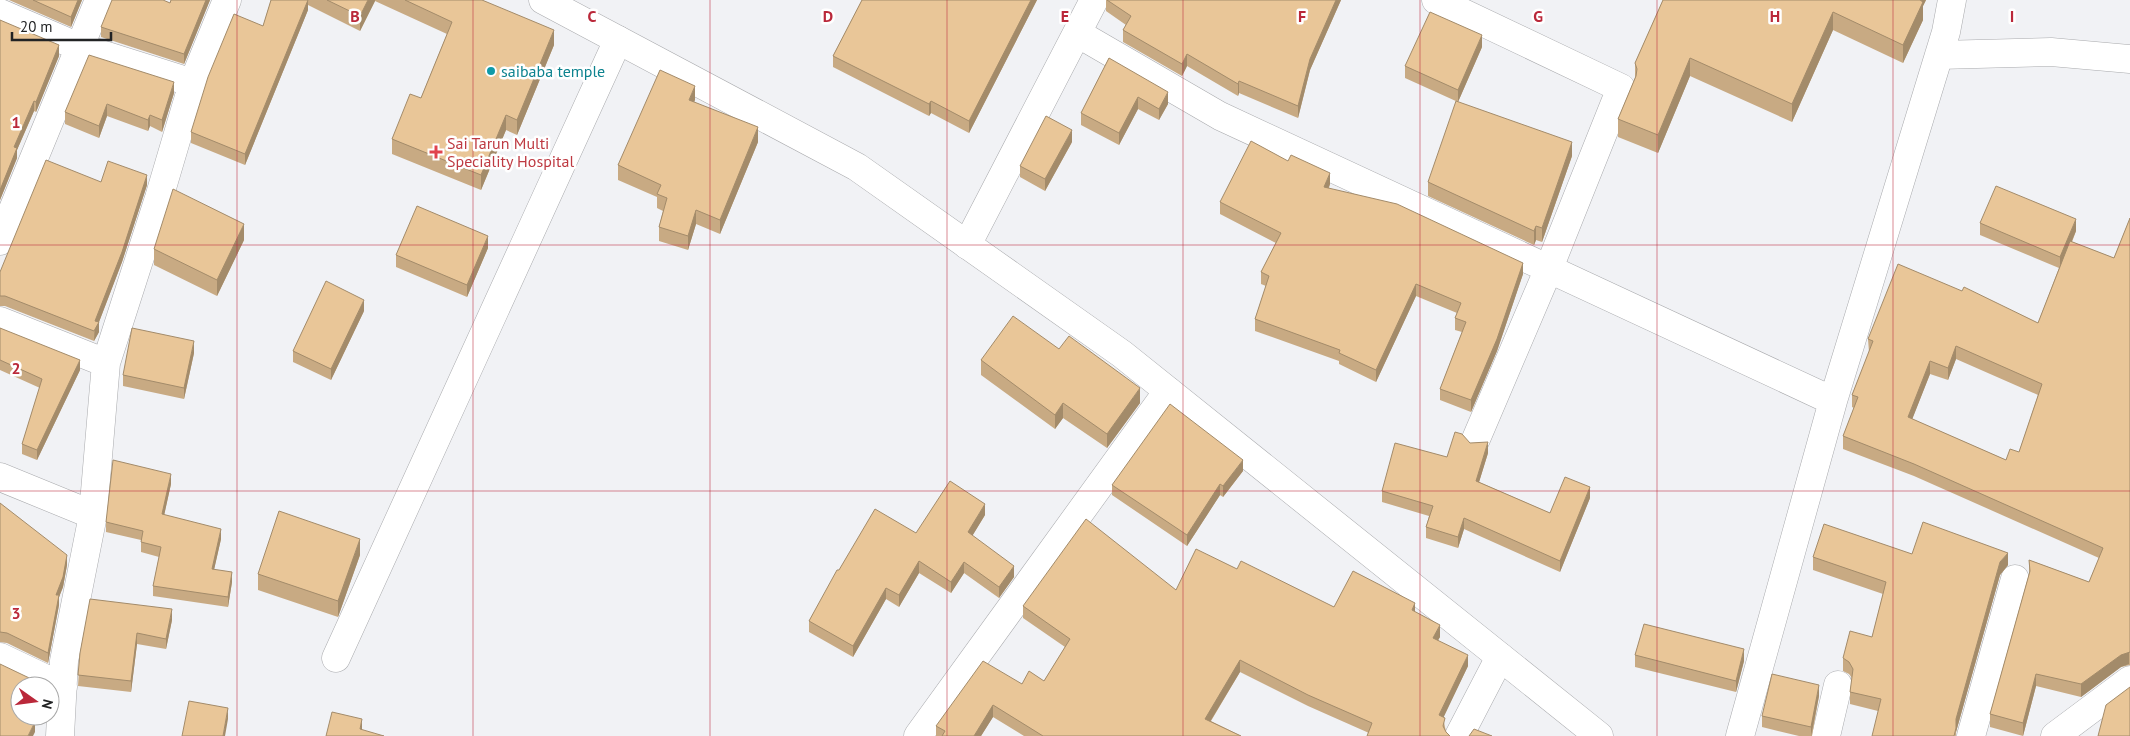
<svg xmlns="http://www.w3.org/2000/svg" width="2130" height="736" font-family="'PT Sans',sans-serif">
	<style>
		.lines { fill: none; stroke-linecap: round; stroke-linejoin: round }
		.street-casing { stroke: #a9aaad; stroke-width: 29 }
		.secondary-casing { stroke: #a9aaad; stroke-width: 29 }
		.street { stroke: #fff; stroke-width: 28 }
		.secondary { stroke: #fff; stroke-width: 28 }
		.wall { fill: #c8aa83; fill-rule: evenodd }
		.shaded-wall { fill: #a38b6a }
		.building { fill: #e9c698; stroke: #a38b6a; fill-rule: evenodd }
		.grid { fill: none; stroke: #ba283a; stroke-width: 1; stroke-opacity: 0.55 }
		.culture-dot { fill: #0f9aa8; stroke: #fff; stroke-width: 2 }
		.health-dot { fill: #e0444e; stroke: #fff; stroke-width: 2 }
		.labels { text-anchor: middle; stroke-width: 5; stroke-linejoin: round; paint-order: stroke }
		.culture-label { font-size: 16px; fill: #0d838f; stroke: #fff; text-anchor: start }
		.health-label { font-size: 16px; fill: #be3a42; stroke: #fff; text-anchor: start }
		.grid-label { font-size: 16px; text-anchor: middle; font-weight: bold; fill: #ba283a; stroke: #fff; stroke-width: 5; stroke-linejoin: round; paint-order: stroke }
	</style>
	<rect width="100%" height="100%" fill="#f1f2f5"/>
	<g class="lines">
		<!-- street casing -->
		<g class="street-casing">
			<path id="street" d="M 1436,0 L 1621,88 L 1549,268 L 1476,439
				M 0,13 L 79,47 L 193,83 L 227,0
				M 1077,33 L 1220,116 L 1833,401 L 1946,32 L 1952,0
				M 1939,55 L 2051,52 L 2130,59
				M 0,241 L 99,0
				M 967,245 L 1094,0
				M 0,321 L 106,363 L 93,515
				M 106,363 L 159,198 L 193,83
				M 0,477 L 93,515 L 64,661 L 60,736
				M 0,657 L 63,687
				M 336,658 L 618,40
				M 918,736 L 1168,391
				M 1459,736 L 1500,657
				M 1740,736 L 1833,401
				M 1826,736 L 1838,685
				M 1971,736 L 2015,579"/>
		</g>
		<!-- secondary casing -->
		<g class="secondary-casing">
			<path id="secondary" d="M 543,0 L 857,167 L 1122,354 L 1599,736
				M 2055,736 L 2130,680"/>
		</g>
		<!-- street -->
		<use href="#street" class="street"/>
		<!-- secondary -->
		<use href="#secondary" class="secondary"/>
	</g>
	<!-- wall -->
	<path class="wall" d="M 9,0 L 82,0 L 71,27 Z
		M 171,0 L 210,0 L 184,64 L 101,37 L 101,27 L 170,3 Z
		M 271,0 L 482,0 L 554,45 L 517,135 L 506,130 L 481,190 L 392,154 L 392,139 L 421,98 L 447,34 L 375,1 L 360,31 L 308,5 L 308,10 L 245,165 L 191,143 L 191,132 L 263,26 Z
		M 862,0 L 1037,0 L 969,133 L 931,113 L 929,116 L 833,67 L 833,56 Z
		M 1106,0 L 1341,0 L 1310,70 L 1298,118 L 1239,93 L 1238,96 L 1187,66 L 1182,76 L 1123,42 L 1123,30 L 1126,25 L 1106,11 Z
		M 1663,0 L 1926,0 L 1923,6 L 1923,20 L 1903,63 L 1833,30 L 1792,122 L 1690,76 L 1658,153 L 1618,137 L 1618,119 L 1635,78 L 1635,63 Z
		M 0,20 L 59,56 L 36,112 L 34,111 L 17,150 L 17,158 L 0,200 Z
		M 1482,47 L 1458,102 L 1405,78 L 1405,66 Z
		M 1109,58 L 1168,104 L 1159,120 L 1138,109 L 1119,145 L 1081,125 L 1081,113 Z
		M 174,93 L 162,132 L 150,126 L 148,131 L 107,116 L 99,138 L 65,124 L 65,112 Z
		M 695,100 L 694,102 L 758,142 L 720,234 L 696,224 L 688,250 L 659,241 L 659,227 L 663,211 L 657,208 L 657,197 L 618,180 L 618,165 Z
		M 1072,142 L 1045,191 L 1020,177 L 1020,166 Z
		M 1572,156 L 1542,242 L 1536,240 L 1534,245 L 1428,196 L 1428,182 Z
		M 1288,161 L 1330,184 L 1329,188 L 1523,274 L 1497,351 L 1471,412 L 1440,400 L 1440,389 L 1462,332 L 1455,330 L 1455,318 L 1457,313 L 1416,296 L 1376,382 L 1339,364 L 1339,361 L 1255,331 L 1255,319 L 1266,286 L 1261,284 L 1261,272 L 1276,243 L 1220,214 L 1220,202 Z
		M 101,182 L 147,185 L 122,262 L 99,322 L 99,332 L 94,341 L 5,306 L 0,306 L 0,272 Z
		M 2130,218 L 2130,665 L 2121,667 L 2081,697 L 2036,686 L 2023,736 L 1990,727 L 1990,714 L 2029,574 L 2029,560 L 2089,582 L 2099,558 L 1914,476 L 1843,449 L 1843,436 L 1854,408 L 1852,407 L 1852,395 L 1869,352 L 1868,339 L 1962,291 L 2038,323 L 2059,268 L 1980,235 L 1980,223 L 2076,231 L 2072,242 L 2114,258 ZM 1956,359 L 2038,395 L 2019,452 L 2006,460 L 1912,419 L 1930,374 L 1948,380 Z
		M 244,240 L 217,296 L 154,265 L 154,249 Z
		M 488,248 L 467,297 L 396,267 L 396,255 Z
		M 364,311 L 331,380 L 293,362 L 293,351 Z
		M 0,328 L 80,370 L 37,460 L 22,454 L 22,444 L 40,388 L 0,370 Z
		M 1059,349 L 1140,403 L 1107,448 L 1063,418 L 1055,429 L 981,375 L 981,360 Z
		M 194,353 L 184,399 L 123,386 L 123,375 Z
		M 1470,443 L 1488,453 L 1479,482 L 1550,513 L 1590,498 L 1560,572 L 1464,529 L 1458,548 L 1426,538 L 1426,527 L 1429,516 L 1382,502 L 1382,491 L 1447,457 Z
		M 1243,471 L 1223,497 L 1220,495 L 1187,546 L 1112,495 L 1112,485 Z
		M 171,484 L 164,515 L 221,539 L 214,569 L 232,582 L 228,607 L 153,596 L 153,586 L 159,557 L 141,552 L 141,540 L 106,532 L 106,522 Z
		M 0,503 L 67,565 L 63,587 L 59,597 L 59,605 L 48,663 L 7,643 L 0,642 Z
		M 985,515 L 972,536 L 1014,577 L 999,598 L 964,573 L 951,593 L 919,573 L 899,607 L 886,599 L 853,657 L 809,632 L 809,621 L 839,570 L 916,533 Z
		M 1912,554 L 2008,565 L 2000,575 L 1956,732 L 1956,736 L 1878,711 L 1850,704 L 1850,692 L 1852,678 L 1849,674 L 1843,671 L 1843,658 L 1872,637 L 1883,594 L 1813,570 L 1813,557 Z
		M 360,555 L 338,617 L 258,590 L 258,574 Z
		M 1237,569 L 1334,607 L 1415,612 L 1440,637 L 1438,640 L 1468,666 L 1443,717 L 1446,732 L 1369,733 L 1308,706 L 1240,672 L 1211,721 L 1241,736 L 1024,736 L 993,717 L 981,736 L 936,736 L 936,726 L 1022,684 L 1044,681 L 1065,647 L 1023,618 L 1023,606 L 1176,590 Z
		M 172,620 L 166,649 L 137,644 L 131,692 L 78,686 L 80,653 Z
		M 1635,655 L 1744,661 L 1736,692 L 1635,667 Z
		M 1819,696 L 1812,736 L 1799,736 L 1762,727 L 1762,716 Z"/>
	<!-- shaded-wall -->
	<path class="shaded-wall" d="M 78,0 L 82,0 L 71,27 L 71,17 Z
		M 206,0 L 210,0 L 184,64 L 184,54 Z
		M 308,0 L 308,10 L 245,165 L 245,154 Z
		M 368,0 L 375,0 L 375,1 L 360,31 L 360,16 Z
		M 1031,0 L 1037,0 L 969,133 L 969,121 Z
		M 1336,0 L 1341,0 L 1310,70 L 1298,118 L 1298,106 L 1310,59 Z
		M 1918,0 L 1926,0 L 1923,6 L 1923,20 L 1903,63 L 1903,45 Z
		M 1833,12 L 1833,30 L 1792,122 L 1792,104 Z
		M 554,30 L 554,45 L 517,135 L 517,120 Z
		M 1482,35 L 1482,47 L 1458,102 L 1458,90 Z
		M 59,45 L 59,56 L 36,112 L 36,102 Z
		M 1187,54 L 1187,66 L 1182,76 L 1182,64 Z
		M 1690,58 L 1690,76 L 1658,153 L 1658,135 Z
		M 1239,81 L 1239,93 L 1238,96 L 1238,84 Z
		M 174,82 L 174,93 L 162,132 L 162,120 Z
		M 695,86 L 695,100 L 689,114 L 689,100 Z
		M 1168,92 L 1168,104 L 1159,120 L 1159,109 Z
		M 1138,97 L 1138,109 L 1119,145 L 1119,133 Z
		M 34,101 L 34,111 L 17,150 L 17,158 L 0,200 L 0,190 L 14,147 Z
		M 931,101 L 931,113 L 929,116 L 929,104 Z
		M 107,104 L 107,116 L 99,138 L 99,126 Z
		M 150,115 L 150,126 L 148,131 L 148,120 Z
		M 506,115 L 506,130 L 481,190 L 481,175 Z
		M 758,127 L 758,142 L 720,234 L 720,220 Z
		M 1072,130 L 1072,142 L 1045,191 L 1045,179 Z
		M 1572,142 L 1572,156 L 1542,242 L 1542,228 Z
		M 1330,173 L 1330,184 L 1324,198 L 1324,187 Z
		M 147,175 L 147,185 L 122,262 L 99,322 L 99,332 L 94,341 L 95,321 Z
		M 696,210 L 696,224 L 688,250 L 688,236 Z
		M 2076,219 L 2076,231 L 2060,269 L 2060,257 Z
		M 244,224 L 244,240 L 217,296 L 217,280 Z
		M 1536,226 L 1536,240 L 1534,245 L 1534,231 Z
		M 488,236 L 488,248 L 467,297 L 467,285 Z
		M 1523,263 L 1523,274 L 1497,351 L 1471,412 L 1471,400 Z
		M 1416,284 L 1416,296 L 1376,382 L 1376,370 Z
		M 364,300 L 364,311 L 331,380 L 331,369 Z
		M 194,341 L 194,353 L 184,399 L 184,388 Z
		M 1956,346 L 1956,359 L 1948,380 L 1948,368 Z
		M 80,360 L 80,370 L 37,460 L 37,450 Z
		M 1930,361 L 1930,374 L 1908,430 L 1908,417 Z
		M 1140,388 L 1140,403 L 1107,448 L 1107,434 Z
		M 1063,403 L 1063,418 L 1055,429 L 1055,415 Z
		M 1488,442 L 1488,453 L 1476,492 L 1476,481 Z
		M 1243,460 L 1243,471 L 1223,497 L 1223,486 Z
		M 171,474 L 171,484 L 162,525 L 162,514 Z
		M 1220,484 L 1220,495 L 1187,546 L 1187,535 Z
		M 1590,487 L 1590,498 L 1560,572 L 1560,561 Z
		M 985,504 L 985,515 L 968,543 L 968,532 Z
		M 1464,518 L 1464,529 L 1458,548 L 1458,537 Z
		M 221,529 L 221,539 L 212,579 L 212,569 Z
		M 360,539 L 360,555 L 338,617 L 338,601 Z
		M 2008,553 L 2008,565 L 2000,575 L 1956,732 L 1956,719 L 2000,562 Z
		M 67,555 L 67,565 L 63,587 L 59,597 L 59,605 L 48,663 L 48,653 L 56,595 Z
		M 919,561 L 919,573 L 899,607 L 899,595 Z
		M 964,562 L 964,573 L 951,593 L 951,582 Z
		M 1014,566 L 1014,577 L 999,598 L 999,587 Z
		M 232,572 L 232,582 L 228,607 L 228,597 Z
		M 886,588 L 886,599 L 853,657 L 853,646 Z
		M 1415,603 L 1415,615 L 1412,610 Z
		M 172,609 L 172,620 L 166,649 L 166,639 Z
		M 1440,625 L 1440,637 L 1433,649 L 1433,638 Z
		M 137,633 L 137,644 L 131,692 L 131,681 Z
		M 1744,649 L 1744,661 L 1736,692 L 1736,681 Z
		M 2129,652 L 2129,664 L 2121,667 L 2081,697 L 2081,684 L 2121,655 Z
		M 1468,655 L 1468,666 L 1439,727 L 1439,715 Z
		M 1240,660 L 1240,672 L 1205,730 L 1205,719 Z
		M 2036,674 L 2036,686 L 2023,736 L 2023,723 Z
		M 1819,685 L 1819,696 L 1811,736 L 1811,727 Z
		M 993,705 L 993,717 L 981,736 L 974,736 Z
		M 228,708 L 228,719 L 225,736 L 223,736 Z
		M 31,716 L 36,716 L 30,729 L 30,719 Z
		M 362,719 L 362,731 L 360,729 Z
		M 35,722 L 35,732 L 33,736 L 28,736 Z"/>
	<!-- building -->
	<path class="building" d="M 33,0 L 78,0 L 71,17 Z
		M 112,0 L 163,0 L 170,3 L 171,0 L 206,0 L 184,54 L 101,27 Z
		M 271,0 L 308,0 L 245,154 L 191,132 L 208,77 L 234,14 L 263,26 Z
		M 327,0 L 368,0 L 360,16 Z
		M 405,0 L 482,0 L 554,30 L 517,120 L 506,115 L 481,175 L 392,139 L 410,94 L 421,98 L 452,22 Z
		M 862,0 L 1031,0 L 969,121 L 931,101 L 929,104 L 833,56 Z
		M 1107,0 L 1336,0 L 1310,59 L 1298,106 L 1239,81 L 1238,84 L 1187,54 L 1182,64 L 1123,30 L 1131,16 Z
		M 1663,0 L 1920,0 L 1923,2 L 1903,45 L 1833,12 L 1792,104 L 1690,58 L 1658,135 L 1618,119 L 1636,76 L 1637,69 L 1635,63 Z
		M 1430,12 L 1482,35 L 1458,90 L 1405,66 Z
		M 0,20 L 59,45 L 36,102 L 34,101 L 14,147 L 17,148 L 0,190 Z
		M 89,55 L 174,82 L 162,120 L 150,115 L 148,120 L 107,104 L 99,126 L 65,112 Z
		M 1109,58 L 1168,92 L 1159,109 L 1138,97 L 1119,133 L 1081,113 Z
		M 660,70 L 695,86 L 689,100 L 758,127 L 720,220 L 696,210 L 688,236 L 659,227 L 667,198 L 657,194 L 661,185 L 618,165 Z
		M 1456,101 L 1572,142 L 1542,228 L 1536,226 L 1534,231 L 1428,182 Z
		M 1046,116 L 1072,130 L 1045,179 L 1020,166 Z
		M 1251,141 L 1288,161 L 1291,155 L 1330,173 L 1324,187 L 1397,204 L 1523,263 L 1497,339 L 1471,400 L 1440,389 L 1466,322 L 1455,318 L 1461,303 L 1416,284 L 1376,370 L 1339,353 L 1340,350 L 1255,319 L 1269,276 L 1261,272 L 1281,233 L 1220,202 Z
		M 46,160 L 101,182 L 108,161 L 147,175 L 122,252 L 95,321 L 99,322 L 94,331 L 5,296 L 0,296 L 0,272 Z
		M 1996,186 L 2076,219 L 2060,257 L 1980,223 Z
		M 173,189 L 244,224 L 217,280 L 154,249 Z
		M 417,206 L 488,236 L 467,285 L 396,255 Z
		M 2130,218 L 2130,652 L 2121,655 L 2081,684 L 2036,674 L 2023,723 L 1990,714 L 2030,571 L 2029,560 L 2089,582 L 2103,548 L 1914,464 L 1843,436 L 1858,397 L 1852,395 L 1873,341 L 1868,339 L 1898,264 L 1962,291 L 1964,287 L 2038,323 L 2070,241 L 2114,258 ZM 1956,346 L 2042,384 L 2019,452 L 2010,449 L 2006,460 L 1908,417 L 1930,361 L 1948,368 Z
		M 326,281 L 364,300 L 331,369 L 293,351 Z
		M 1013,316 L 1059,349 L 1069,336 L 1140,388 L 1107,434 L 1063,403 L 1055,415 L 981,360 Z
		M 0,328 L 80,360 L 37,450 L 22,444 L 42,379 L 0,360 Z
		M 132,328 L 194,341 L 184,388 L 123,375 Z
		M 1170,404 L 1243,460 L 1223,486 L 1220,484 L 1187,535 L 1112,485 Z
		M 1455,432 L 1462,434 L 1470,443 L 1488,442 L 1476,481 L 1550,513 L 1565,477 L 1590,487 L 1560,561 L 1464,518 L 1458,537 L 1426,527 L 1433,506 L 1382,491 L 1395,443 L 1447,457 Z
		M 113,460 L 171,474 L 162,514 L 221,529 L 212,569 L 232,572 L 228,597 L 153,586 L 161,547 L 141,542 L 143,531 L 106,522 Z
		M 950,481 L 985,504 L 968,532 L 1014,566 L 999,587 L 964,562 L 951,582 L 919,561 L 899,595 L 886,588 L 853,646 L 809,621 L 837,570 L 839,570 L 875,509 L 916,533 Z
		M 0,503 L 67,555 L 63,577 L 56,595 L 59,595 L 48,653 L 7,633 L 0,632 Z
		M 279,511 L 360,539 L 338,601 L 258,574 Z
		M 1086,519 L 1176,590 L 1196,549 L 1237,569 L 1241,561 L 1334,607 L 1353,571 L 1415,603 L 1412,610 L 1440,625 L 1433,638 L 1468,655 L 1439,715 L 1445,718 L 1443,726 L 1446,732 L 1450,736 L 1367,736 L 1372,723 L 1308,695 L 1240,660 L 1205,719 L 1241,736 L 1043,736 L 993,705 L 974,736 L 942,736 L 945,731 L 936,726 L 983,661 L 1022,684 L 1029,671 L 1044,681 L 1070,639 L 1023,606 Z
		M 1923,522 L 2008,553 L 2000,562 L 1956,719 L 1956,728 L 1954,736 L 1872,736 L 1881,699 L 1850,692 L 1853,669 L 1849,662 L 1843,658 L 1850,631 L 1872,637 L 1886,582 L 1813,557 L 1824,524 L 1912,554 Z
		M 90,599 L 172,609 L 166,639 L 137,633 L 131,681 L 78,675 L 80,653 Z
		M 1644,624 L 1744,649 L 1736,681 L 1635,655 Z
		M 0,664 L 46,686 L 20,686 L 20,716 L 31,716 L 30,719 L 35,722 L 28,736 L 0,736 Z
		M 1772,674 L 1819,685 L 1811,727 L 1762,716 Z
		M 2130,687 L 2130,736 L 2098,736 L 2106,705 Z
		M 189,701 L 228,708 L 223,736 L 182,736 Z
		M 332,712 L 362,719 L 360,729 L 384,736 L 326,736 Z
		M 1474,729 L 1492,736 L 1469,736 Z"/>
	<!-- grid -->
	<path class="grid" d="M 237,0 L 237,736M 473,0 L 473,736M 710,0 L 710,736M 947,0 L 947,736M 1183,0 L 1183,736M 1420,0 L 1420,736M 1657,0 L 1657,736M 1893,0 L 1893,736M 0,245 L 2130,245M 0,491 L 2130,491"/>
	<!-- markers -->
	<circle class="culture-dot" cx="491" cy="71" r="5"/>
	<path class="health-dot" d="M433.5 144.5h5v5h5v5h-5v5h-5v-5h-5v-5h5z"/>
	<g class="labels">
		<!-- culture labels -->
		<g class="culture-label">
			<text x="501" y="77">saibaba temple</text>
		</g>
		<!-- health labels -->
		<g class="health-label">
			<text x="447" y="149">Sai Tarun Multi<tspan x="447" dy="18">Speciality Hospital</tspan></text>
		</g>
	</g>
	<g class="grid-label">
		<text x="355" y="22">B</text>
		<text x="592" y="22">C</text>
		<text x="828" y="22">D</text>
		<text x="1065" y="22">E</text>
		<text x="1302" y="22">F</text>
		<text x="1538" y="22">G</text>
		<text x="1775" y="22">H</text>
		<text x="2012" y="22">I</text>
		<text x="16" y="128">1</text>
		<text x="16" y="374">2</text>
		<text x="16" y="619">3</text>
	</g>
	<!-- north arrow -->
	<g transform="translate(35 701) rotate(104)"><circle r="24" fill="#ffffff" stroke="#a7a7a7"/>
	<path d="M0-4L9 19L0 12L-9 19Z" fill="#ba283a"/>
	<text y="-8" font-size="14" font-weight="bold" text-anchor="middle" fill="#222324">N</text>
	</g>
	<!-- scale -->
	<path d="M12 32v8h99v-8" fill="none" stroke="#222324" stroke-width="2.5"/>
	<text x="20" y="32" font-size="15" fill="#222324" stroke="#ffffff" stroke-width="4" paint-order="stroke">20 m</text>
</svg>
